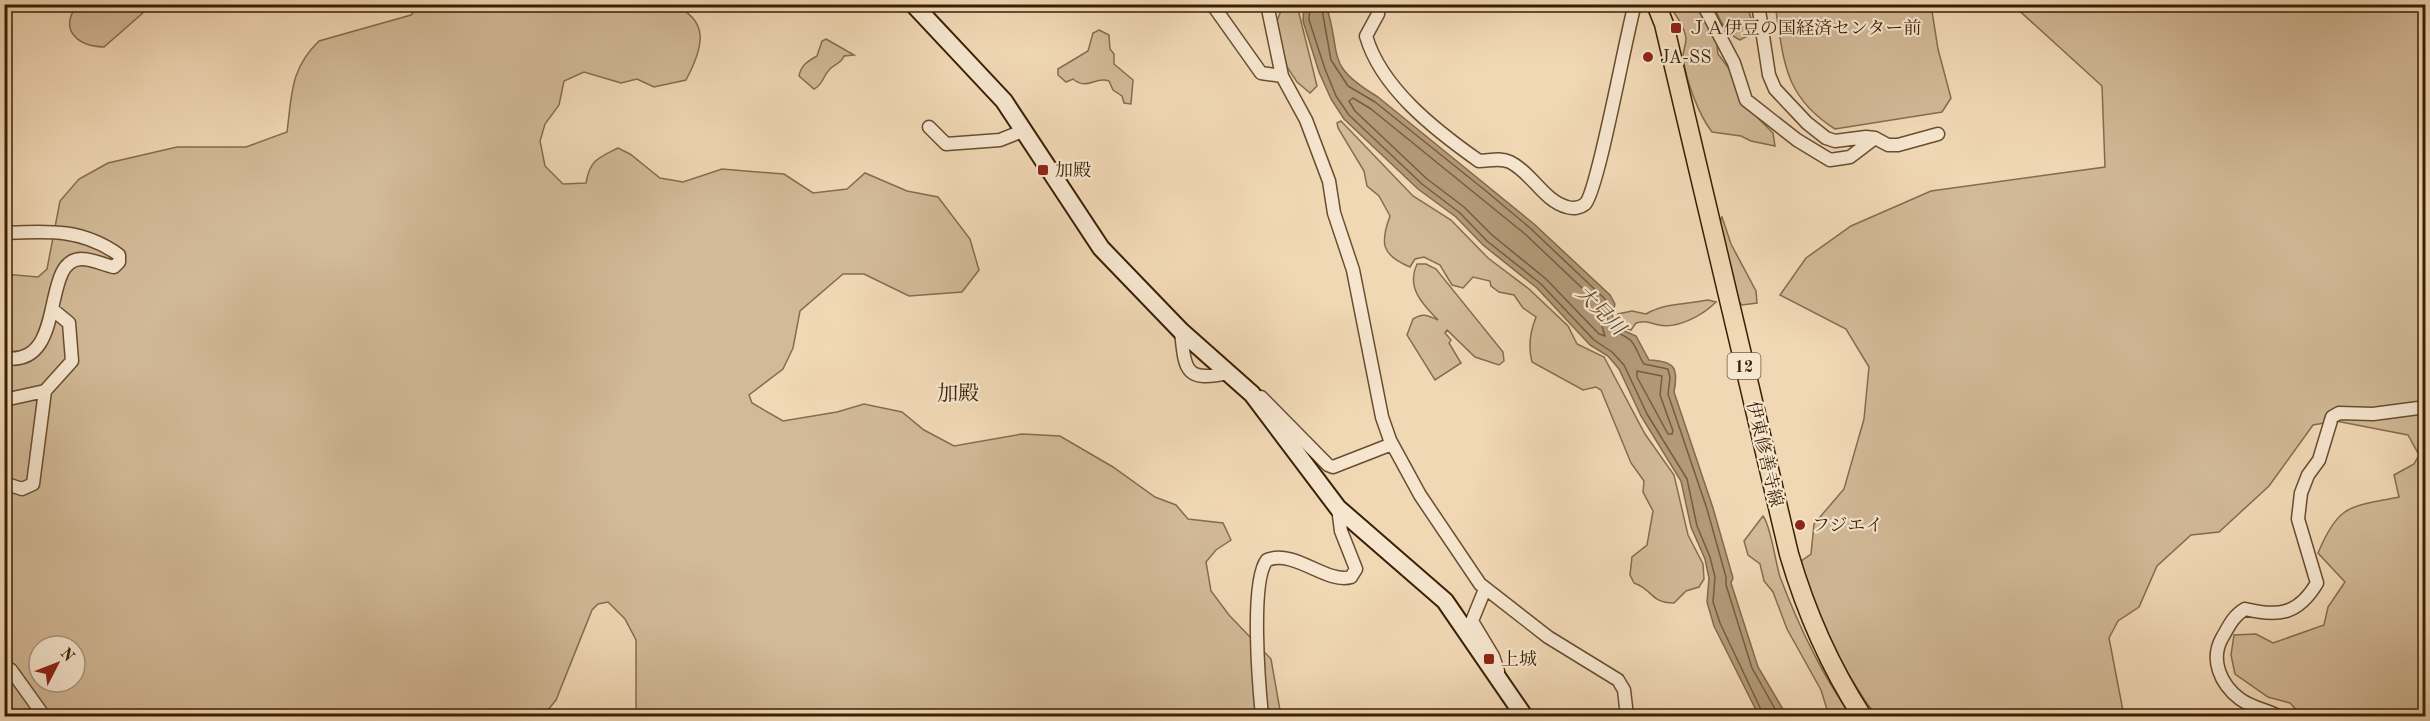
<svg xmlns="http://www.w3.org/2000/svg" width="2430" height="721" font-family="'Old Standard TT','Noto Serif JP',serif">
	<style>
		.green { fill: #d2b997; stroke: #866c4d; stroke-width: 1.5; fill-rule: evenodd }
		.water { fill: #b39978; stroke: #836849; stroke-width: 1.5 }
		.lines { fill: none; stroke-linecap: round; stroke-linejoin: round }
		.shore { stroke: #765c3e; stroke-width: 1.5 }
		.street-casing { stroke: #684d30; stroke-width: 15 }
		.secondary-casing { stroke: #3a1f03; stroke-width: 20 }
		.primary-casing { stroke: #3a1f03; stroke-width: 21 }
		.street { stroke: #f6e6cf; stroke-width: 12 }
		.secondary { stroke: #f6e6cf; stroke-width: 16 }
		.primary { stroke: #f1d8b5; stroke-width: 18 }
		.poi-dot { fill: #8f2418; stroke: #f6e6cf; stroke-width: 2 }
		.labels { text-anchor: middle; stroke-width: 4.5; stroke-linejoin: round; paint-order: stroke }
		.shield { fill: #f6e6cf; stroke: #725b40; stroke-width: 1.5 }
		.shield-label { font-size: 16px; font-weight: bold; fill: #3a1f03 }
		.poi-label { font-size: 18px; fill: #3a1f03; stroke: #f6e6cf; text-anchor: start }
		.street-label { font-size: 18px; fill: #3a1f03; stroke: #f6e6cf }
		.water-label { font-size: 20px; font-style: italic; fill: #644a2c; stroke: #f6e6cf }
		.quarter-label { font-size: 21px; fill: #3a1f03; stroke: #f6e6cf }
	</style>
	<rect width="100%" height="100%" fill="#f1d8b5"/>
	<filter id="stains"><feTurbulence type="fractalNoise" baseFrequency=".00333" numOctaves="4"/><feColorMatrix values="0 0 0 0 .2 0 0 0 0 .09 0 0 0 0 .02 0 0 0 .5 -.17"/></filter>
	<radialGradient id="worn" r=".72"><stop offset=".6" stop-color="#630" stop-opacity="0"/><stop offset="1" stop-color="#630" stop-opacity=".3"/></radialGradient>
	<!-- green -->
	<path class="green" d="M 420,4 L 670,4 C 712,19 703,48 686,80 L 654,87 L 637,79 L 621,83 L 584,72 L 564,81 L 559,105 L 545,124 L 540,141 L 545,166 L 563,184 L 586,183 C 590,160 598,158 618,148 L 630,154 L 660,178 L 683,182 L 722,169 L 784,174 L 813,193 L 847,189 L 865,173 L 907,191 L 938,197 L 970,239 L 979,270 L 962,292 L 909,296 L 864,274 L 843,274 L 800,311 L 793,348 L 783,369 L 749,395 L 752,403 L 783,421 L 837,412 L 864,404 L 902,412 L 924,430 L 954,446 L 1022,434 L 1060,436 L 1113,467 L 1155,497 L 1176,505 L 1188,519 L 1223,523 L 1231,540 L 1216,550 L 1206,562 L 1211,591 L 1229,615 L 1271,659 L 1281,716 L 636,716 L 636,640 L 625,619 L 608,602 L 598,604 L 592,610 L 556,700 L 543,716 L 5,716 L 5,274 L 38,277 L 47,269 L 60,201 L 79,179 L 108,163 L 177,147 L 246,147 L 287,132 C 292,94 290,69 319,41 L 411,15 ZM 39,646 L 75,646 L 75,682 L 39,682 Z
		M 77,5 L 77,4 L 152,5 L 104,47 C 77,46 59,30 77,5 Z
		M 1283,5 L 1297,5 L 1317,86 L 1310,93 L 1297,82 L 1287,67 L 1276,24 Z
		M 1669,5 L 1697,5 L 1716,38 L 1718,54 L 1733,74 L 1747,107 L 1773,133 L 1775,146 L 1751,141 L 1741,136 L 1712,132 C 1698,114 1686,80 1683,57 C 1683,50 1686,45 1686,39 C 1685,27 1675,14 1669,5 Z
		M 1713,5 L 1747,5 L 1755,32 L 1740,40 C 1724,32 1720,20 1713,5 Z
		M 1775,5 L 1931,5 L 1938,49 L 1951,98 L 1942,112 L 1835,129 C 1783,96 1784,60 1775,5 Z
		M 2013,5 L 2425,5 L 2425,716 L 2302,716 L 2290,703 L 2268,697 L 2235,674 L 2231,655 L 2234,635 L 2256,634 L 2273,643 L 2324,625 L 2328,607 L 2345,582 L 2318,553 C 2339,503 2350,507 2399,497 L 2394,475 L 2414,464 L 2419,455 L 2408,435 L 2336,421 L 2313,425 L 2269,486 L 2219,532 L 2191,535 L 2157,566 L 2139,607 L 2118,621 L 2109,638 L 2123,711 L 2128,716 L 1876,716 C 1841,669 1819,618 1797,564 L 1811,554 L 1814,524 L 1844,489 L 1864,419 L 1869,367 L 1846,329 L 1780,295 L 1806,258 L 1851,226 L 1931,191 L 2105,167 L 2102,86 Z
		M 1099,30 L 1109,35 L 1110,49 L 1114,54 L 1114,64 L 1133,80 L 1131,104 L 1124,103 L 1122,96 L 1113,90 L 1109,81 C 1095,76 1087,91 1073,79 L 1066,82 L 1058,75 L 1058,69 L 1088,51 L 1093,33 Z
		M 826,39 L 854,55 L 844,56 C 841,64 834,64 829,70 C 823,76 823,85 814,89 L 799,76 C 801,65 808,61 817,56 L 822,41 Z
		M 1341,121 L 1413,196 L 1451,220 L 1488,258 L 1529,289 L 1568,326 L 1577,344 L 1604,357 L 1645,434 L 1674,475 L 1688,535 L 1703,564 L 1704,579 L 1699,587 L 1686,591 L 1674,603 C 1650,603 1654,590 1634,583 L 1630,575 L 1632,557 L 1647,545 L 1653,511 L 1643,492 L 1644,481 L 1631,463 L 1601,390 L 1596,387 L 1583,390 L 1532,362 C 1528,347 1530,332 1536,317 L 1523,308 L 1514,295 L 1499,292 L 1491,286 L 1490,281 L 1473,277 L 1463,288 L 1452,285 L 1440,265 L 1424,257 L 1415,259 L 1410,267 C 1381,255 1380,243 1390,216 L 1379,196 L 1367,186 L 1364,171 L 1338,128 L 1337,123 Z
		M 1722,217 L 1731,244 L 1756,291 L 1757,303 L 1742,305 L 1735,298 C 1731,282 1715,226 1722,217 Z
		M 1417,264 L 1426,264 L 1436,269 L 1503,352 L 1504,361 L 1499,365 L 1475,357 L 1447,330 L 1445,333 L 1451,340 L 1449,343 L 1461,363 L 1435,380 L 1407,335 L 1413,319 C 1424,312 1428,316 1438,320 C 1422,304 1406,287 1417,264 Z
		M 1708,300 L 1716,302 C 1703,315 1678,329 1659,325 C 1649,323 1647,320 1636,323 L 1631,330 L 1620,326 L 1616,319 L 1618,314 L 1632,311 L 1646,314 C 1665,303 1687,304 1708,300 Z
		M 1763,516 C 1771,526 1775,561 1780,577 C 1799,627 1821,673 1851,716 L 1829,716 L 1821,690 L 1787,629 L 1773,592 L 1764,581 L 1760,564 L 1748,555 L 1744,541 Z"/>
	<!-- water -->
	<path class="water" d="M 1304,5 L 1326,5 C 1343,57 1323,64 1378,97 L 1534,224 L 1610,295 L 1615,304 L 1612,315 L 1620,329 L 1636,336 L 1649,360 C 1674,361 1679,367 1674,392 L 1713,508 L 1733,578 L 1731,583 L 1758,667 L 1787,716 L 1759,716 L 1714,626 L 1707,602 L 1709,578 L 1705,559 L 1691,527 L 1681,481 L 1641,416 L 1619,369 L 1608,356 L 1590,345 L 1537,288 L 1483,245 L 1456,217 L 1418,189 L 1344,119 L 1331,99 L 1319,72 L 1303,21 Z"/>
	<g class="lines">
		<!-- shore -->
		<path class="shore" d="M 1310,4 L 1309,20 L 1325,69 L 1336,96 L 1349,115 L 1422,184 L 1460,213 L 1487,241 L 1541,284 L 1594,340 L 1612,352 L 1624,365 L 1647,414 L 1687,479 L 1697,526 L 1710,557 L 1715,577 L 1713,602 L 1720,623 L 1764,716
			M 1321,4 L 1331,60 L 1348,86 L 1375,102 L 1486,191 L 1530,228 L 1605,299 L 1609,305 C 1601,335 1622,330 1632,342 C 1637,348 1639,357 1644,364 L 1668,369 L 1670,378 L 1668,394 L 1707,509 L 1726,577 L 1726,585 L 1752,668 L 1779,716
			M 1353,98 L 1371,109 L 1525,234 L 1599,304 L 1599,317 L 1605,336 L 1599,334 L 1546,279 L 1492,235 L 1464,207 L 1427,179 L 1355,111 L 1349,101 Z
			M 1637,371 L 1662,376 L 1660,395 L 1673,431 L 1672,434 L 1668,434 L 1637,377 Z"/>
		<!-- street casing -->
		<g class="street-casing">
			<path id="street" d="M 1212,4 L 1261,73 L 1282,76 L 1306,120 L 1329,181 L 1334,213 L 1353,270 L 1382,417 L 1390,440 L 1420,495 L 1480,584 L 1548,637 L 1618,680 L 1624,690 L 1627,716
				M 1267,4 L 1282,76
				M 1379,4 L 1378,14 L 1366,36 C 1381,88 1435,130 1479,161 C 1489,161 1500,157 1510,162 C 1532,173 1544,201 1567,207 C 1573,209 1580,208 1585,204 C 1598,192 1626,34 1635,4
				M 1703,4 L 1734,63 L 1746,100 L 1797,140 L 1830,160 L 1850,157 L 1875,138
				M 1758,4 L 1769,75 L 1775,89 L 1807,123 L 1826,138 L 1835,141 L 1866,137 L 1875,138 L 1888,145 L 1898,145 L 1938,134
				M 929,127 L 946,144 L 1000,140 L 1025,130
				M 4,233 C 47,231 82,228 119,255 L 119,262 L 114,267 C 104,265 92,259 82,259 C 39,258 69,368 4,358
				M 1181,331 C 1185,369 1184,383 1228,373
				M 1261,397 L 1328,465 L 1333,467 L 1392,444
				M 4,400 L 45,391 L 72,361 L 69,323 L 52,309
				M 4,483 L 22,489 L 33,484 L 45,391
				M 1485,589 L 1472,621 L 1493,656 L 1498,671
				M 11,670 L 44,716
				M 1262,716 C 1259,686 1250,581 1267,560 C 1295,549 1326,584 1351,577 L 1356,569 L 1341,531 L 1338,508
				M 2278,716 C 2266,710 2251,707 2240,699 C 2220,684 2210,659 2222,638 C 2229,626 2233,616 2245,609 C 2278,617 2298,615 2317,583 L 2298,519 L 2301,493 L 2308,475 L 2319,460 L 2332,417 L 2339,413 L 2373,414 L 2426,407"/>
		</g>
		<!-- secondary casing -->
		<g class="secondary-casing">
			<path id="secondary" d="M 913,4 L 1004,101 L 1101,248 L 1181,331 L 1252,394 L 1338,508 L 1445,601 L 1524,716"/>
		</g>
		<!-- primary casing -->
		<g class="primary-casing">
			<path id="primary" d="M 1656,4 L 1664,24 L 1789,554 C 1806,612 1829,665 1862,716"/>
		</g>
		<!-- street -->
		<use href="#street" class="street"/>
		<!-- secondary -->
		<use href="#secondary" class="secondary"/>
		<!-- primary -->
		<use href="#primary" class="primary"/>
	</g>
	<!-- markers -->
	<g class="poi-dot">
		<rect x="1670" y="22" width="12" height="12" rx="3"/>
		<circle cx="1648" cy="57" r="6"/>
		<rect x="1037" y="164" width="12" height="12" rx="3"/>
		<circle cx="1800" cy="525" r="6"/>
		<rect x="1483" y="653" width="12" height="12" rx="3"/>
	</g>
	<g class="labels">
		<!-- shield labels -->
		<rect class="shield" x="1727.5" y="353" width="33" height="26" rx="4.5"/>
		<g class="shield-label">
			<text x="1744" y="372">12</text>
		</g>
		<!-- poi labels -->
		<g class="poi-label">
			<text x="1688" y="34">ＪＡ伊豆の国経済センター前</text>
			<text x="1660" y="63">JA-SS</text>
			<text x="1055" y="176">加殿</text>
			<text x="1812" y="531">フジエイ</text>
			<text x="1501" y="665">上城</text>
		</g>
		<!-- street labels -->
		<g class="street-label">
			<text transform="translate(1765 454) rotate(77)" y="6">伊東修善寺線</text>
		</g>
		<!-- water labels -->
		<g class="water-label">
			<text transform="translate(1601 310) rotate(45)" y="7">大見川</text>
		</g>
		<!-- quarter labels -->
		<g class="quarter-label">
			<text x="958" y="400">加殿</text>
		</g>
	</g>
	<!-- margin -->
	<rect width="2430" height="721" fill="none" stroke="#f1d8b5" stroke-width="24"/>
	<rect x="6" y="6" width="2418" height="709" fill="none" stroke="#3a1f03" stroke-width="3"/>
	<rect x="12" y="12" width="2406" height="697" fill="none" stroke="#3a1f03" stroke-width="1.5"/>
	<!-- north arrow -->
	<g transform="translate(57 664) rotate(48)"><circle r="28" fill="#f6e6cf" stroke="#ab967d" stroke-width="1.5"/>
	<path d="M0-4.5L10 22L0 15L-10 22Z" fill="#8f2418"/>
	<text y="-9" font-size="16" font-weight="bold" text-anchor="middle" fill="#3a1f03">N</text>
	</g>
	<rect width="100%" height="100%" filter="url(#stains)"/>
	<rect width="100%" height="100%" fill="url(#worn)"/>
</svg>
